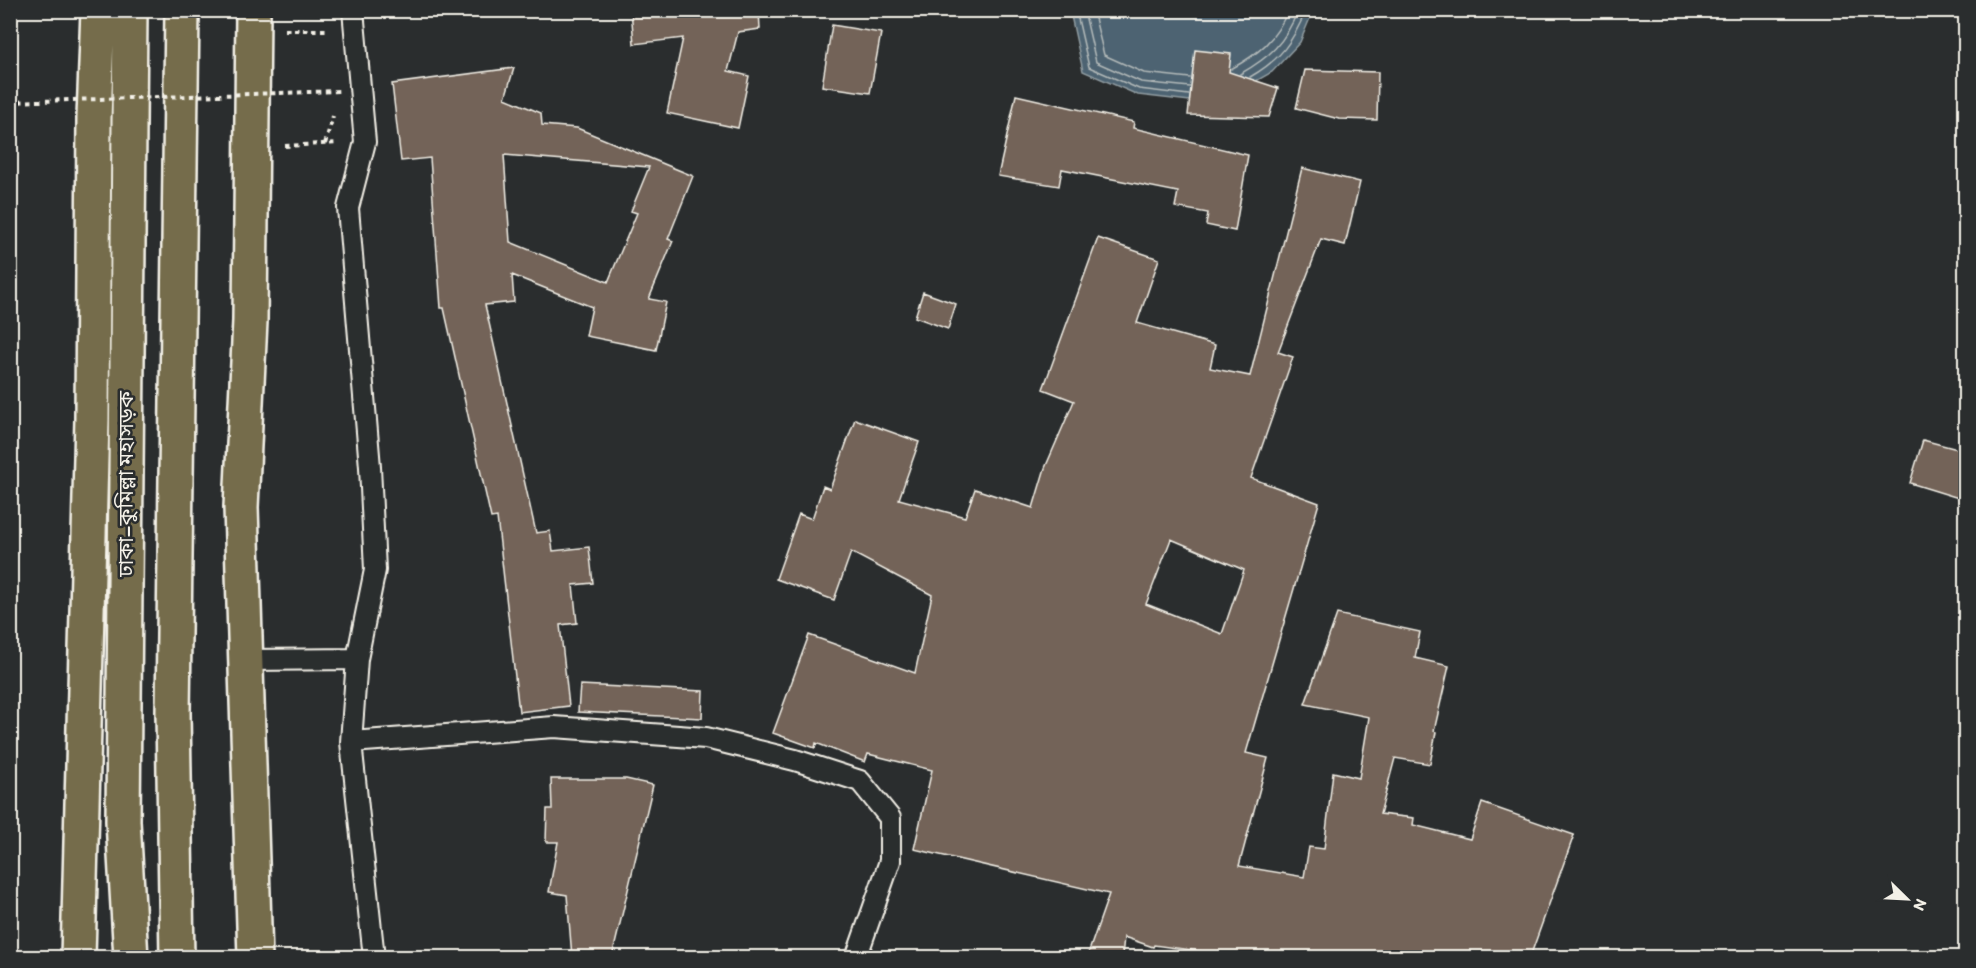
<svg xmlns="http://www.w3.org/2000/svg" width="1976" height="968" font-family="Itim,'Noto Sans Bengali',sans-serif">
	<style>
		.water { fill: #4e6472; stroke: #909ca1; stroke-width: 1.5 }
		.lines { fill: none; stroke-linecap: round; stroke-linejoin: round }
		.shore { stroke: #b2b9b9; stroke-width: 1.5 }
		.building { fill: #736359; stroke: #f4f1e8; stroke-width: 1.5; fill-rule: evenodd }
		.service-casing { stroke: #f4f1e8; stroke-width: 24 }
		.trunk-casing { stroke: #f4f1e8; stroke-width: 38 }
		.path { stroke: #f4f1e8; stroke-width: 4; stroke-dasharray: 4.5 4.5; stroke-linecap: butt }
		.service { stroke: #2a2d2e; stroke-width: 20 }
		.trunk { stroke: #746c4b; stroke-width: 33 }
		.path-bridge { stroke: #f4f1e8; stroke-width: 4; stroke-dasharray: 4.5 4.5; stroke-linecap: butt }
		.labels { text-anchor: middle; stroke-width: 5; stroke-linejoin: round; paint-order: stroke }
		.street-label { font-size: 21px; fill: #f4f1e8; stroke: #2a2d2e }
	</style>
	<rect width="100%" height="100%" fill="#2a2d2e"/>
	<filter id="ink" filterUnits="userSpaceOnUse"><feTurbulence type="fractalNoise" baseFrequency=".0167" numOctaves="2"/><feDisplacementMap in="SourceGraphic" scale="12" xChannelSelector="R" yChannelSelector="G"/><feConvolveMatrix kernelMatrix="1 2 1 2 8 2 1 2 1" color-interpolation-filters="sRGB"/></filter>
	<g filter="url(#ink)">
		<!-- water -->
		<path class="water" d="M 1070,11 L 1313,11 L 1300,42 L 1272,72 L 1216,104 L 1138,95 L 1083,71 Z"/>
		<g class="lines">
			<!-- shore -->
			<path class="shore" d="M 1076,10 L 1089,67 L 1139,89 L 1189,95
				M 1084,10 L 1096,62 L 1141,82 L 1190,87
				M 1093,10 L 1104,55 L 1144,73 L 1190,78
				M 1231,69 C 1258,54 1276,40 1288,10
				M 1240,74 C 1270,57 1285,43 1298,10
				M 1250,77 C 1280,60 1293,42 1306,10"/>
		</g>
		<!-- building -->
		<path class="building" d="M 631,10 L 759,10 L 760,29 L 738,32 L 728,71 L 749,76 L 738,128 L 667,113 L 683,38 L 634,44 Z
			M 832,25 L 881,33 L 870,93 L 822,86 Z
			M 1195,50 L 1231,54 L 1229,72 L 1278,88 L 1269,117 L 1188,115 Z
			M 514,68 L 505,98 L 541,113 L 542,125 L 577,128 L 693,176 L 668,239 L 673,241 L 649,299 L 666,302 L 656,350 L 586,336 L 592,307 L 512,275 L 514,302 L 485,305 L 536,533 L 550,531 L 553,551 L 589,547 L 593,583 L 573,585 L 577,623 L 560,625 L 569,706 L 519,712 L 497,517 L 491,518 L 444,308 L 441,308 L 430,158 L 401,161 L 392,84 ZM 504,155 L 649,167 L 631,211 L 637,213 L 608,282 L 510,242 Z
			M 1305,70 L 1378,72 L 1377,120 L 1339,119 L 1296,108 Z
			M 1016,95 L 1134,122 L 1133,128 L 1248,155 L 1235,231 L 1206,225 L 1208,213 L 1175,207 L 1178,192 L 1062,169 L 1059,186 L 998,176 Z
			M 1302,168 L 1360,182 L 1345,245 L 1321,239 L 1278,352 L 1293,357 L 1251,478 L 1319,503 L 1246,753 L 1268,758 L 1239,866 L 1304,877 L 1309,847 L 1324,849 L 1333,772 L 1359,778 L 1369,717 L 1305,704 L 1337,614 L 1420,632 L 1415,658 L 1449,666 L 1434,731 L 1436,732 L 1430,764 L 1395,758 L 1380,814 L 1414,818 L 1413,825 L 1470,839 L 1482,803 L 1574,835 L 1530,957 L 1242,957 L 1154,945 L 1153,947 L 1124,937 L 1122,957 L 1087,957 L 1109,894 L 914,849 L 932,770 L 868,754 L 865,762 L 816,743 L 815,748 L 773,733 L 809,635 L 915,673 L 932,595 L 851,552 L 834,600 L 776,579 L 799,514 L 812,519 L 823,486 L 830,489 L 855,419 L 919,442 L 899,499 L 965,517 L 975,489 L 1033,508 L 1045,468 L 1074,401 L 1043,389 L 1098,238 L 1159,259 L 1137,323 L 1215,345 L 1210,368 L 1250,376 ZM 1171,539 L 1244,570 L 1222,634 L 1146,604 Z
			M 923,292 L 956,304 L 948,329 L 915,317 Z
			M 1923,440 L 1965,451 L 1965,500 L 1910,483 Z
			M 580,685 L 703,691 L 702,718 L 578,712 Z
			M 551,779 L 626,779 L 653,785 L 612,957 L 572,957 L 567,895 L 549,892 L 558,842 L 546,842 L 547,809 L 552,809 Z"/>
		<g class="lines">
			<!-- service casing -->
			<g class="service-casing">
				<path id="service" d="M 353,10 L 365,142 L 348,208 L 370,467 L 375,570 L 357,659 L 351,742 L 374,958
					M 245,660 L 357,659
					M 351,742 L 554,727 L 706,738 L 795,760 L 860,781 L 890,818 L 890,861 L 856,958"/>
			</g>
			<!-- trunk casing -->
			<g class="trunk-casing">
				<path id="trunk" d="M 130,10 L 123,821 L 131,958
					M 253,10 L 250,321 L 241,507 L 255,958
					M 78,958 L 92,419 L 94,118 L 98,10
					M 177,958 L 173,713 L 182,10"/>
			</g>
			<!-- path -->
			<path class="path" d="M 285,30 L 329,30
				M 10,61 L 12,102
				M 325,144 L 333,116
				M 285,146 L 337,143"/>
			<!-- service -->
			<use href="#service" class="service"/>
			<!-- trunk -->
			<use href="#trunk" class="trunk"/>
			<!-- path-bridge -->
			<path class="path-bridge" d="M 10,102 L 339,91"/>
		</g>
	</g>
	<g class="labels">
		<!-- street labels -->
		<g class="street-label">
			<text transform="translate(126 484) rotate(-90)" y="7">ঢাকা–কুমিল্লা মহাসড়ক</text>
		</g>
	</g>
	<!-- margin -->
	<rect width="1976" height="968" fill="none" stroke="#2a2d2e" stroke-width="36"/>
	<rect x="18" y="18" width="1940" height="932" fill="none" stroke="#f4f1e8" stroke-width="2" filter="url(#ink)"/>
	<!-- north arrow -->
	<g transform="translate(1907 899) rotate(114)" stroke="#2a2d2e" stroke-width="4.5" paint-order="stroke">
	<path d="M0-4.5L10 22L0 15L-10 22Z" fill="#f4f1e8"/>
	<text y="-9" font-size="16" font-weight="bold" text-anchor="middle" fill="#f4f1e8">N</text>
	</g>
</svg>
